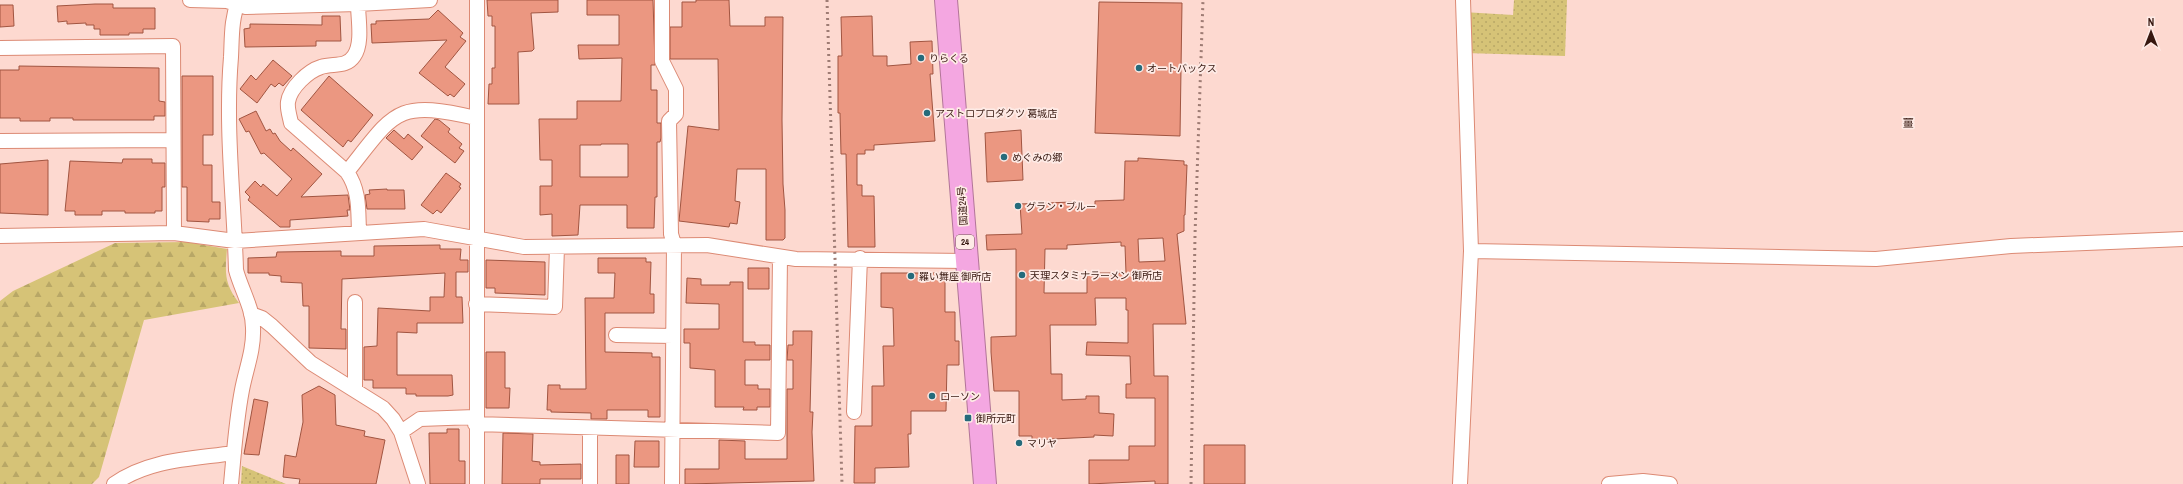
<svg xmlns="http://www.w3.org/2000/svg" width="2183" height="484" font-family="'Archivo Narrow','Noto Sans JP',sans-serif">
	<style>
		.forest { fill: url(#forest-firs) }
		.park { fill: url(#park-dots) }
		.building { fill: #eb9781; stroke: #a15541; fill-rule: evenodd }
		.lines { fill: none; stroke-linecap: round; stroke-linejoin: round }
		.street-casing { stroke: #dc8a74; stroke-width: 16 }
		.highway-casing { stroke: #b27598; stroke-width: 24 }
		.street { stroke: #fff; stroke-width: 14 }
		.highway { stroke: #f4a7e1; stroke-width: 22 }
		.rail { stroke: #9e7c74; stroke-width: 3; stroke-dasharray: 2 4; stroke-linecap: butt }
		.poi-dot { fill: #266b7b; stroke: #feebe6; stroke-width: 1.5 }
		.labels { text-anchor: middle; stroke-width: 3.5; stroke-linejoin: round; paint-order: stroke }
		.shield { fill: #feebe6; stroke: #735750; stroke-width: 1 }
		.shield-label { font-size: 9px; font-weight: bold; fill: #371810 }
		.poi-label { font-size: 10px; fill: #371810; stroke: #feebe6; text-anchor: start }
		.street-label { font-size: 10px; fill: #371810; stroke: #feebe6 }
		.neighbourhood-label { font-size: 11px; fill: #371810; stroke: #feebe6 }
	</style>
	<defs>
		<pattern id="forest-firs" width="22" height="20" patternUnits="userSpaceOnUse"><rect width="22" height="20" fill="#d6c377"/><path d="M5 1l3.5 6h-7zM16 11l3.5 6h-7z" fill="#b8a766"/></pattern>
		<pattern id="park-dots" width="8" height="8" patternUnits="userSpaceOnUse"><rect width="8" height="8" fill="#d6c377"/><path d="M2 2h.1M6 6h.1" fill="none" stroke="#b8a766" stroke-width="1.8" stroke-linecap="round"/></pattern>
	</defs>
	<rect width="100%" height="100%" fill="#fdd9d0"/>
	<!-- forest -->
	<path class="forest" d="M 187,242 L 227,249 C 225,273 224,283 239,303 L 144,320 L 99,477 L 92,484 L 0,484 L 0,301 L 13,291 L 115,243 Z"/>
	<!-- park -->
	<path class="park" d="M 1514,0 L 1567,0 L 1565,56 L 1464,53 L 1463,12 L 1513,15 Z
		M 242,466 L 286,484 L 241,484 Z"/>
	<!-- building -->
	<path class="building" d="M 487,0 L 558,0 L 558,12 L 531,13 L 534,49 L 532,51 L 518,52 L 519,104 L 488,104 L 489,84 L 492,84 L 492,68 L 495,68 L 495,26 L 492,26 L 492,16 L 488,16 Z
		M 587,0 L 653,0 L 655,65 L 651,65 L 651,90 L 657,90 L 657,123 L 661,123 L 661,138 L 660,142 L 657,142 L 657,197 L 655,197 L 654,228 L 627,228 L 627,205 L 580,205 L 578,235 L 552,236 L 552,214 L 540,215 L 540,186 L 552,186 L 552,160 L 540,160 L 539,119 L 577,119 L 577,101 L 621,101 L 622,58 L 579,59 L 578,45 L 619,45 L 619,15 L 587,15 ZM 601,144 L 628,144 L 628,177 L 580,177 L 580,145 L 601,145 Z
		M 696,0 L 729,0 L 730,26 L 765,26 L 765,17 L 783,17 L 782,120 L 783,184 L 785,210 L 785,238 L 783,240 L 766,240 L 766,169 L 737,169 L 735,201 L 740,202 L 737,224 L 730,223 L 729,227 L 679,221 L 688,126 L 719,130 L 718,59 L 670,59 L 670,27 L 682,27 L 682,2 L 696,2 Z
		M 1099,2 L 1182,3 L 1180,136 L 1095,133 Z
		M 95,4 L 113,4 L 113,8 L 155,8 L 155,29 L 143,29 L 143,33 L 129,33 L 129,35 L 100,35 L 100,29 L 94,29 L 94,25 L 86,25 L 86,23 L 67,24 L 67,21 L 58,22 L 57,6 Z
		M 0,5 L 13,5 L 14,26 L 0,27 Z
		M 438,10 L 463,33 L 460,37 L 466,41 L 445,67 L 465,84 L 454,97 L 450,94 L 448,96 L 419,73 L 447,40 L 372,43 L 371,24 L 376,24 L 376,21 L 429,19 Z
		M 322,16 L 340,16 L 341,41 L 316,41 L 316,46 L 245,47 L 244,29 L 250,28 L 250,24 L 322,25 Z
		M 872,16 L 873,56 L 887,56 L 887,66 L 911,64 L 910,42 L 932,41 L 933,74 L 930,74 L 935,141 L 874,145 L 874,150 L 865,150 L 865,154 L 857,154 L 857,185 L 862,185 L 862,196 L 874,196 L 875,247 L 848,247 L 846,154 L 841,154 L 840,113 L 838,113 L 838,56 L 842,56 L 841,17 Z
		M 273,60 L 292,76 L 283,86 L 279,83 L 275,87 L 271,84 L 257,103 L 240,89 L 251,75 L 256,80 Z
		M 19,66 L 159,68 L 159,101 L 165,102 L 165,116 L 154,116 L 154,120 L 73,120 L 73,118 L 50,118 L 50,121 L 20,121 L 20,118 L 0,118 L 0,70 L 19,70 Z
		M 182,76 L 213,76 L 213,135 L 203,135 L 203,165 L 212,165 L 212,202 L 220,202 L 220,219 L 209,219 L 209,222 L 187,221 L 187,187 L 182,187 Z
		M 329,76 L 373,115 L 351,142 L 348,140 L 343,147 L 301,110 Z
		M 256,111 L 266,131 L 270,129 L 273,134 L 275,133 L 280,141 L 291,151 L 293,148 L 322,174 L 301,197 L 348,195 L 350,210 L 347,210 L 348,216 L 290,220 L 290,227 L 280,227 L 248,200 L 250,197 L 245,192 L 255,181 L 261,187 L 263,184 L 277,196 L 292,179 L 264,153 L 261,154 L 249,131 L 246,132 L 239,119 Z
		M 435,119 L 439,120 L 450,129 L 448,132 L 462,144 L 459,148 L 464,151 L 455,163 L 421,136 Z
		M 394,130 L 404,139 L 408,134 L 423,147 L 412,160 L 386,138 Z
		M 1021,130 L 1023,180 L 987,182 L 985,133 Z
		M 1138,158 L 1184,161 L 1184,165 L 1187,165 L 1185,215 L 1184,215 L 1184,231 L 1177,234 L 1186,324 L 1153,324 L 1154,376 L 1168,376 L 1168,484 L 1155,484 L 1155,481 L 1089,484 L 1089,460 L 1129,460 L 1129,446 L 1155,446 L 1155,398 L 1126,398 L 1126,384 L 1131,384 L 1130,356 L 1086,355 L 1087,342 L 1128,343 L 1128,310 L 1126,310 L 1126,298 L 1095,298 L 1096,325 L 1050,325 L 1051,374 L 1062,374 L 1062,400 L 1086,399 L 1086,396 L 1099,396 L 1099,413 L 1114,414 L 1113,436 L 1094,435 L 1094,437 L 1032,440 L 1032,436 L 1019,436 L 1019,391 L 994,391 L 991,352 L 991,337 L 1016,336 L 1016,249 L 987,250 L 986,235 L 1022,234 L 1020,204 L 1072,202 L 1072,207 L 1095,207 L 1095,201 L 1124,200 L 1125,161 L 1138,161 ZM 1163,238 L 1165,261 L 1139,262 L 1138,239 ZM 1121,242 L 1121,246 L 1125,246 L 1126,273 L 1087,273 L 1087,293 L 1044,293 L 1045,249 L 1067,249 L 1067,245 Z
		M 123,159 L 152,159 L 152,163 L 165,163 L 165,187 L 162,187 L 162,211 L 155,211 L 155,213 L 125,213 L 125,211 L 102,211 L 102,215 L 75,215 L 75,211 L 65,211 L 70,161 L 122,163 Z
		M 48,160 L 48,215 L 0,213 L 0,164 Z
		M 446,173 L 461,184 L 459,187 L 461,188 L 441,213 L 437,210 L 433,214 L 421,205 Z
		M 387,189 L 387,190 L 404,190 L 405,209 L 367,209 L 365,195 L 370,194 L 369,190 Z
		M 440,245 L 440,249 L 461,249 L 460,260 L 468,260 L 468,272 L 456,272 L 456,297 L 462,297 L 463,323 L 417,323 L 417,333 L 397,332 L 397,375 L 452,375 L 453,395 L 448,396 L 416,396 L 416,394 L 406,394 L 406,388 L 373,388 L 373,380 L 364,380 L 364,347 L 377,346 L 378,308 L 430,311 L 430,297 L 444,297 L 445,273 L 342,279 L 341,329 L 346,329 L 346,349 L 309,348 L 309,306 L 303,306 L 302,283 L 281,282 L 281,276 L 269,275 L 269,273 L 248,273 L 248,258 L 276,257 L 277,252 L 341,251 L 341,256 L 374,256 L 374,246 Z
		M 598,258 L 646,258 L 646,262 L 651,262 L 650,294 L 654,294 L 654,313 L 605,313 L 605,352 L 652,353 L 652,357 L 660,357 L 660,417 L 648,417 L 648,410 L 607,410 L 607,419 L 591,419 L 591,413 L 551,412 L 551,410 L 547,410 L 548,385 L 560,385 L 560,389 L 586,389 L 585,298 L 614,298 L 615,273 L 598,273 Z
		M 486,260 L 545,262 L 545,295 L 495,293 L 495,288 L 486,288 Z
		M 748,268 L 769,268 L 769,289 L 748,289 Z
		M 881,273 L 945,273 L 945,312 L 955,312 L 955,341 L 959,341 L 959,365 L 947,365 L 946,411 L 911,411 L 911,434 L 908,434 L 909,467 L 875,468 L 875,483 L 854,483 L 855,426 L 872,426 L 872,386 L 884,386 L 883,346 L 894,346 L 893,308 L 881,307 Z
		M 687,278 L 701,279 L 701,285 L 730,285 L 730,282 L 743,282 L 743,342 L 755,342 L 755,345 L 770,345 L 770,360 L 745,360 L 745,385 L 758,385 L 758,389 L 770,389 L 770,407 L 757,407 L 757,410 L 743,410 L 744,407 L 715,407 L 715,370 L 690,368 L 690,343 L 684,343 L 684,329 L 719,329 L 719,304 L 686,303 Z
		M 793,331 L 812,331 L 810,412 L 813,412 L 812,432 L 814,481 L 685,484 L 685,469 L 719,469 L 719,440 L 745,441 L 745,459 L 787,459 L 787,389 L 793,389 L 793,360 L 787,360 L 788,345 L 793,345 Z
		M 486,352 L 505,352 L 505,388 L 510,388 L 509,408 L 486,408 Z
		M 319,386 L 335,395 L 336,425 L 365,431 L 364,436 L 385,440 L 376,484 L 299,484 L 300,479 L 283,477 L 285,455 L 296,457 L 303,422 L 302,395 Z
		M 254,399 L 268,402 L 259,455 L 244,454 Z
		M 447,429 L 459,429 L 459,461 L 465,461 L 465,484 L 430,484 L 429,433 L 447,433 Z
		M 503,433 L 533,434 L 532,461 L 540,462 L 540,465 L 581,464 L 581,479 L 540,479 L 540,484 L 502,484 Z
		M 635,441 L 659,441 L 659,467 L 634,467 Z
		M 1204,445 L 1245,445 L 1245,484 L 1204,484 Z
		M 616,455 L 629,455 L 629,484 L 616,484 Z"/>
	<g class="lines">
		<!-- street casing -->
		<g class="street-casing">
			<path id="street" d="M 190,0 L 227,1 L 246,7 L 358,4 L 430,0
				M 662,0 L 662,61 L 676,89 L 676,114 L 669,121 L 671,234 L 674,244 L 672,484
				M 358,4 C 358,19 363,43 354,56 C 346,68 333,63 321,67 C 308,71 290,88 288,102 C 287,109 290,117 291,123 L 347,172 C 360,191 358,210 359,232
				M 0,48 L 173,46 L 174,233
				M 0,141 L 173,140
				M 347,172 C 395,112 395,99 476,118
				M 0,236 L 174,233 L 235,241 L 424,229 L 524,247 L 707,245 L 796,259 L 966,261
				M 1471,251 L 1876,259 L 2011,246 L 2183,239
				M 476,304 L 555,307 L 557,247
				M 251,314 L 262,318 L 272,326 L 311,363 L 383,408 L 393,419 L 401,432 L 418,484
				M 616,335 L 673,336
				M 355,390 L 355,302
				M 854,412 L 860,258
				M 475,424 L 778,433 L 780,257
				M 401,432 L 420,419 L 475,417
				M 114,484 C 149,459 193,459 234,453
				M 231,484 C 234,453 236,421 242,390 C 246,369 254,350 253,328 C 253,308 241,289 236,270 C 234,198 225,128 231,57 C 232,38 231,18 239,0
				M 477,484 L 477,0
				M 590,484 L 590,428
				M 1460,484 L 1471,251 L 1463,0
				M 1609,484 L 1643,481 L 1670,484"/>
		</g>
		<!-- highway casing -->
		<g class="highway-casing">
			<path id="highway" d="M 946,0 L 985,484"/>
		</g>
		<!-- street -->
		<use href="#street" class="street"/>
		<!-- highway -->
		<use href="#highway" class="highway"/>
		<!-- rail -->
		<path class="rail" d="M 827,0 L 842,484
			M 1191,484 L 1195,235 L 1203,0"/>
	</g>
	<!-- markers -->
	<g class="poi-dot">
		<circle cx="921" cy="58" r="4"/>
		<circle cx="1139" cy="68" r="4"/>
		<circle cx="927" cy="113" r="4"/>
		<circle cx="1004" cy="157" r="4"/>
		<circle cx="1018" cy="206" r="4"/>
		<circle cx="1022" cy="275" r="4"/>
		<circle cx="911" cy="276" r="4"/>
		<circle cx="932" cy="396" r="4"/>
		<rect x="964" y="414" width="8" height="8" rx="2"/>
		<circle cx="1019" cy="443" r="4"/>
	</g>
	<g class="labels">
		<!-- shield labels -->
		<rect class="shield" x="956" y="235" width="18" height="14" rx="3"/>
		<g class="shield-label">
			<text x="965" y="245">24</text>
		</g>
		<!-- poi labels -->
		<g class="poi-label">
			<text x="929" y="62">りらくる</text>
			<text x="1147" y="72">オートバックス</text>
			<text x="935" y="117">アストロプロダクツ 葛城店</text>
			<text x="1012" y="161">めぐみの郷</text>
			<text x="1026" y="210">グラン・ブルー</text>
			<text x="1030" y="279">天理スタミナラーメン 御所店</text>
			<text x="919" y="280">羅い舞座 御所店</text>
			<text x="940" y="400">ローソン</text>
			<text x="976" y="422">御所元町</text>
			<text x="1027" y="447">マリヤ</text>
		</g>
		<!-- street labels -->
		<g class="street-label">
			<text transform="translate(962 206) rotate(-94)" y="4">国道24号</text>
		</g>
		<!-- neighbourhood labels -->
		<g class="neighbourhood-label">
			<text x="1908" y="127">薑</text>
		</g>
	</g>
	<!-- north arrow -->
	<g transform="translate(2151 32)" stroke="#feebe6" stroke-width="3" paint-order="stroke">
	<path d="M0-3L7 15L0 10L-7 15Z" fill="#371810"/>
	<text y="-6" font-size="11" font-weight="bold" text-anchor="middle" fill="#371810">N</text>
	</g>
</svg>
